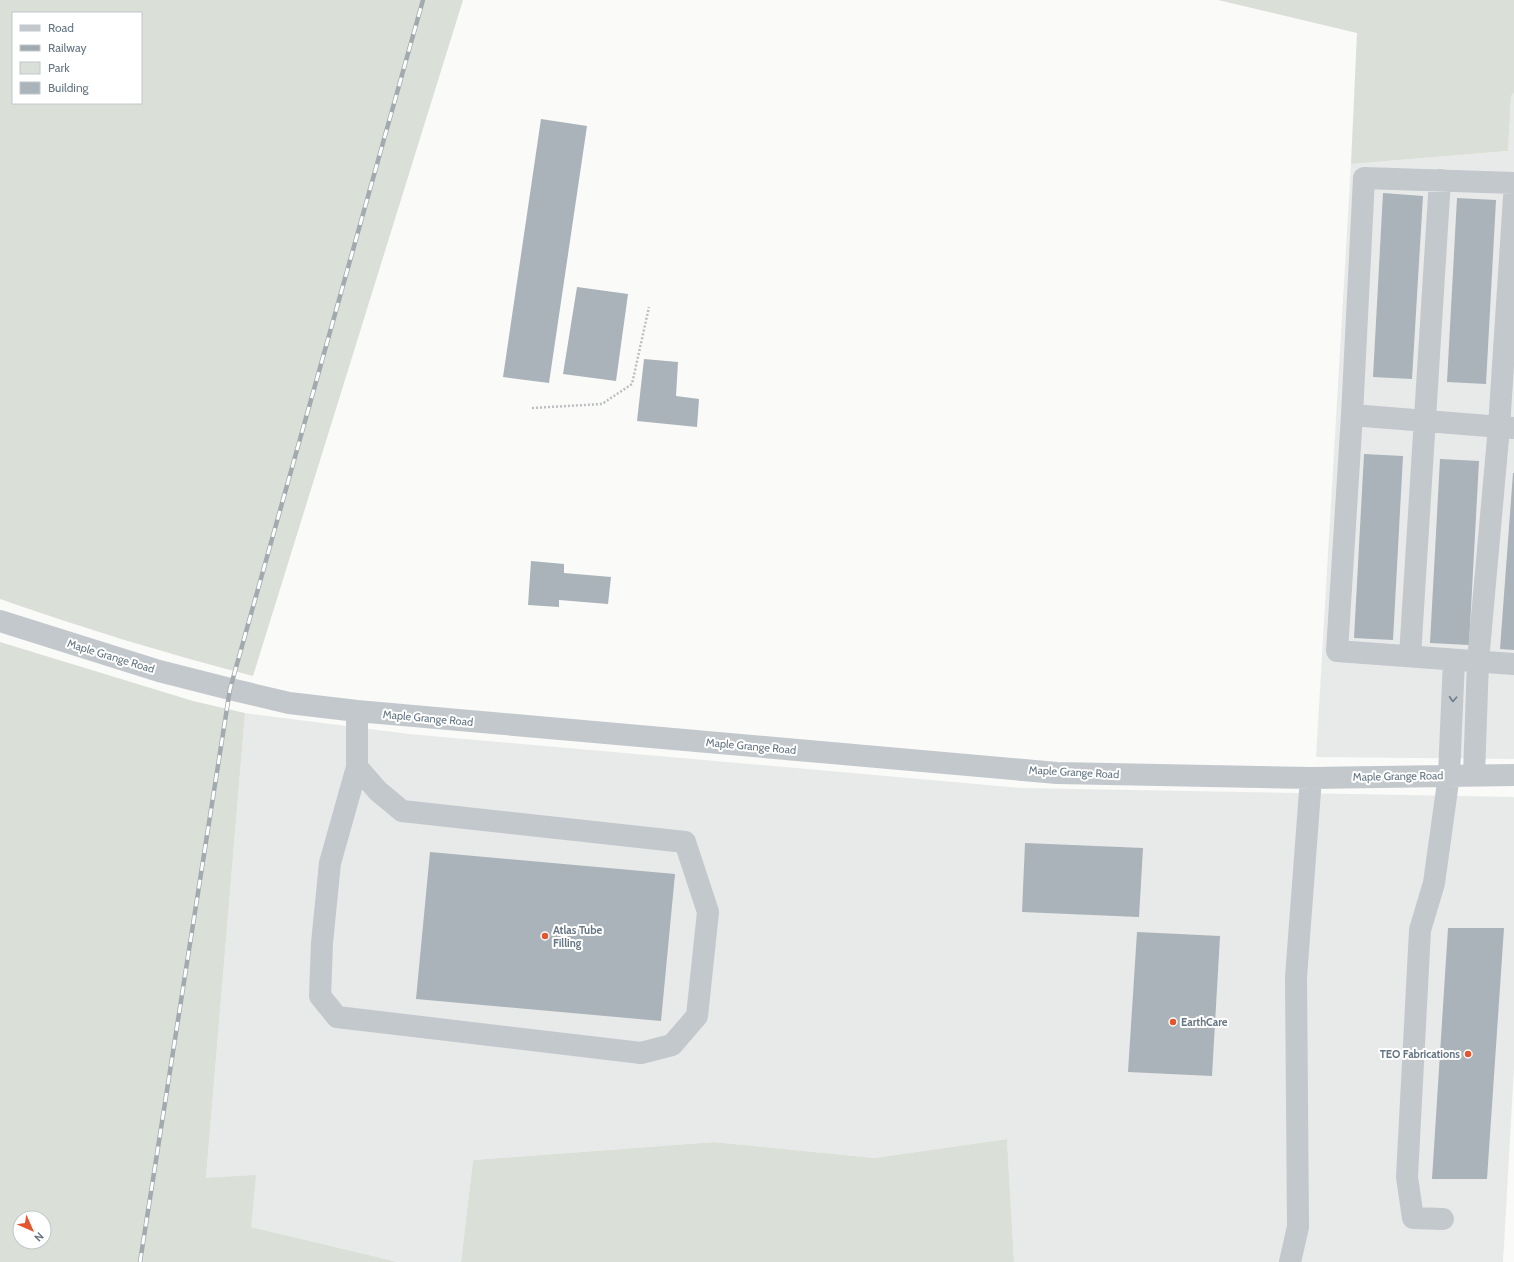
<svg xmlns="http://www.w3.org/2000/svg" width="1514" height="1262" font-family="Cabin,sans-serif">
	<style>
		.built { fill: #e8e9e9 }
		.green { fill: #dadfd7; fill-rule: evenodd }
		.building { fill: #aab3b9 }
		.lines { fill: none; stroke-linecap: round; stroke-linejoin: round }
		.path { stroke: #bbbfc2; stroke-width: 2.5; stroke-dasharray: 2 2; stroke-linecap: butt }
		.minor { stroke: #c3c8cc; stroke-width: 22 }
		.rail-casing { stroke: #a2aab0; stroke-width: 4.5 }
		.rail { stroke: #fff; stroke-width: 3; stroke-dasharray: 9; stroke-linecap: butt }
		.oneway { stroke: #6a7a87 }
		.poi-dot { fill: #e4572e; stroke: #fff; stroke-width: 1.5 }
		.labels { text-anchor: middle; stroke-width: 4; stroke-linejoin: round; paint-order: stroke }
		.street-label { font-size: 11px; fill: #657683; stroke: #fff }
		.poi-label { font-size: 11px; font-weight: bold; fill: #657683; stroke: #fff; text-anchor: start }
	</style>
	<rect width="100%" height="100%" fill="#fafaf8"/>
	<!-- built -->
	<path class="built" d="M 1514,93 L 1514,759 L 1316,757 L 1351,164 L 1508,151 L 1511,96 Z
		M 245,713 L 409,734 L 1022,788 L 1514,797 L 1514,1068 L 1503,1262 L 1014,1262 L 1007,1139 L 874,1158 L 714,1142 L 473,1160 L 461,1262 L 398,1262 L 251,1227 L 206,1179 Z"/>
	<!-- green -->
	<path class="green" d="M 0,0 L 463,0 L 253,676 C 167,654 83,628 0,599 ZM 13,13 L 141,13 L 141,103 L 13,103 Z
		M 1218,0 L 1514,0 L 1514,93 L 1511,96 L 1508,151 L 1351,164 L 1357,33 Z
		M 0,642 L 193,701 L 245,713 L 206,1178 L 256,1175 L 251,1227 L 398,1262 L 0,1262 ZM 20,1218 L 44,1218 L 44,1242 L 20,1242 Z
		M 1007,1139 L 1014,1262 L 461,1262 L 473,1160 L 714,1142 L 874,1158 Z"/>
	<!-- building -->
	<path class="building" d="M 541,119 L 587,126 L 549,383 L 503,377 Z
		M 1383,193 L 1423,196 L 1412,379 L 1373,377 Z
		M 1457,198 L 1496,200 L 1486,384 L 1447,382 Z
		M 577,287 L 628,294 L 616,381 L 563,374 Z
		M 644,359 L 678,362 L 676,396 L 699,399 L 697,427 L 637,421 Z
		M 1364,454 L 1403,456 L 1393,640 L 1354,638 Z
		M 1440,459 L 1479,461 L 1469,645 L 1430,643 Z
		M 1513,473 L 1514,473 L 1514,650 L 1500,649 Z
		M 531,561 L 564,564 L 564,573 L 611,577 L 608,604 L 559,600 L 559,607 L 528,605 Z
		M 1025,843 L 1143,848 L 1139,917 L 1022,912 Z
		M 430,852 L 675,874 L 661,1021 L 416,999 Z
		M 1448,928 L 1504,928 L 1487,1179 L 1432,1179 Z
		M 1137,932 L 1220,936 L 1212,1076 L 1128,1072 Z"/>
	<g class="lines">
		<!-- path -->
		<path class="path" d="M 532,408 L 602,404 L 632,384 L 649,307"/>
		<!-- minor -->
		<path class="minor" d="M 1514,183 L 1364,178 L 1352,415 L 1337,651 L 1514,664
			M 1352,415 L 1513,428
			M 0,621 L 159,671 L 230,689 L 289,703 L 357,711 L 1057,773 L 1311,778 L 1514,775
			M 1410,656 L 1440,180
			M 357,711 L 357,767 L 378,791 L 402,811 L 685,842 L 708,912 L 697,1016 L 672,1045 L 641,1053 L 337,1017 L 320,996 L 322,943 L 330,863 L 357,767
			M 1474,775 L 1478,661 L 1499,427 L 1514,197
			M 1443,1219 L 1413,1218 L 1407,1177 L 1420,930 L 1434,883 L 1449,775 L 1454,660
			M 1290,1262 L 1298,1227 L 1296,977 L 1311,778"/>
		<!-- rail casing -->
		<g class="rail-casing">
			<path id="rail" d="M 140,1262 L 230,689 L 423,0"/>
		</g>
		<!-- rail -->
		<use href="#rail" class="rail"/>
	</g>
	<!-- one-way arrows -->
	<defs><path id="oneway-chevron" d="M-2-3.5L2.5 0L-2 3.5" fill="none" stroke-width="1.6" stroke-linecap="round" stroke-linejoin="round"/></defs>
	<use class="oneway" href="#oneway-chevron" transform="translate(1453 699) rotate(93)"/>
	<!-- markers -->
	<g class="poi-dot">
		<circle cx="545" cy="936" r="4"/>
		<circle cx="1173" cy="1022" r="4"/>
		<circle cx="1468" cy="1054" r="4"/>
	</g>
	<g class="labels">
		<!-- street labels -->
		<g class="street-label">
			<text transform="translate(111 656) rotate(17)" y="4">Maple Grange Road</text>
			<text transform="translate(428 718) rotate(5)" y="4">Maple Grange Road</text>
			<text transform="translate(751 746) rotate(5)" y="4">Maple Grange Road</text>
			<text transform="translate(1074 772) rotate(3)" y="4">Maple Grange Road</text>
			<text transform="translate(1398 776) rotate(-1)" y="4">Maple Grange Road</text>
		</g>
		<!-- poi labels -->
		<g class="poi-label">
			<text x="553" y="934">Atlas Tube<tspan x="553" dy="13">Filling</tspan></text>
			<text x="1181" y="1026">EarthCare</text>
			<text x="1460" y="1058" text-anchor="end">TEO Fabrications</text>
		</g>
	</g>
	<!-- legend -->
	<rect x="12" y="12" width="130" height="92" fill="#ffffff" stroke="#c1c8cd"/>
	<rect x="20" y="25" width="20" height="6" fill="#c3c8cc" stroke="#c1c8cd"/>
	<text x="48" y="32" font-size="12" fill="#657683">Road</text>
	<rect x="20" y="45" width="20" height="6" fill="#a2aab0" stroke="#c1c8cd"/>
	<text x="48" y="52" font-size="12" fill="#657683">Railway</text>
	<rect x="20" y="62" width="20" height="12" fill="#dadfd7" stroke="#c1c8cd"/>
	<text x="48" y="72" font-size="12" fill="#657683">Park</text>
	<rect x="20" y="82" width="20" height="12" fill="#aab3b9" stroke="#c1c8cd"/>
	<text x="48" y="92" font-size="12" fill="#657683">Building</text>
	<!-- north arrow -->
	<g transform="translate(32 1230) rotate(135)"><circle r="19" fill="#ffffff" stroke="#c1c8cd"/>
	<path d="M0-3L7 15L0 10L-7 15Z" fill="#e4572e"/>
	<text y="-6" font-size="11" font-weight="bold" text-anchor="middle" fill="#657683">N</text>
	</g>
</svg>
